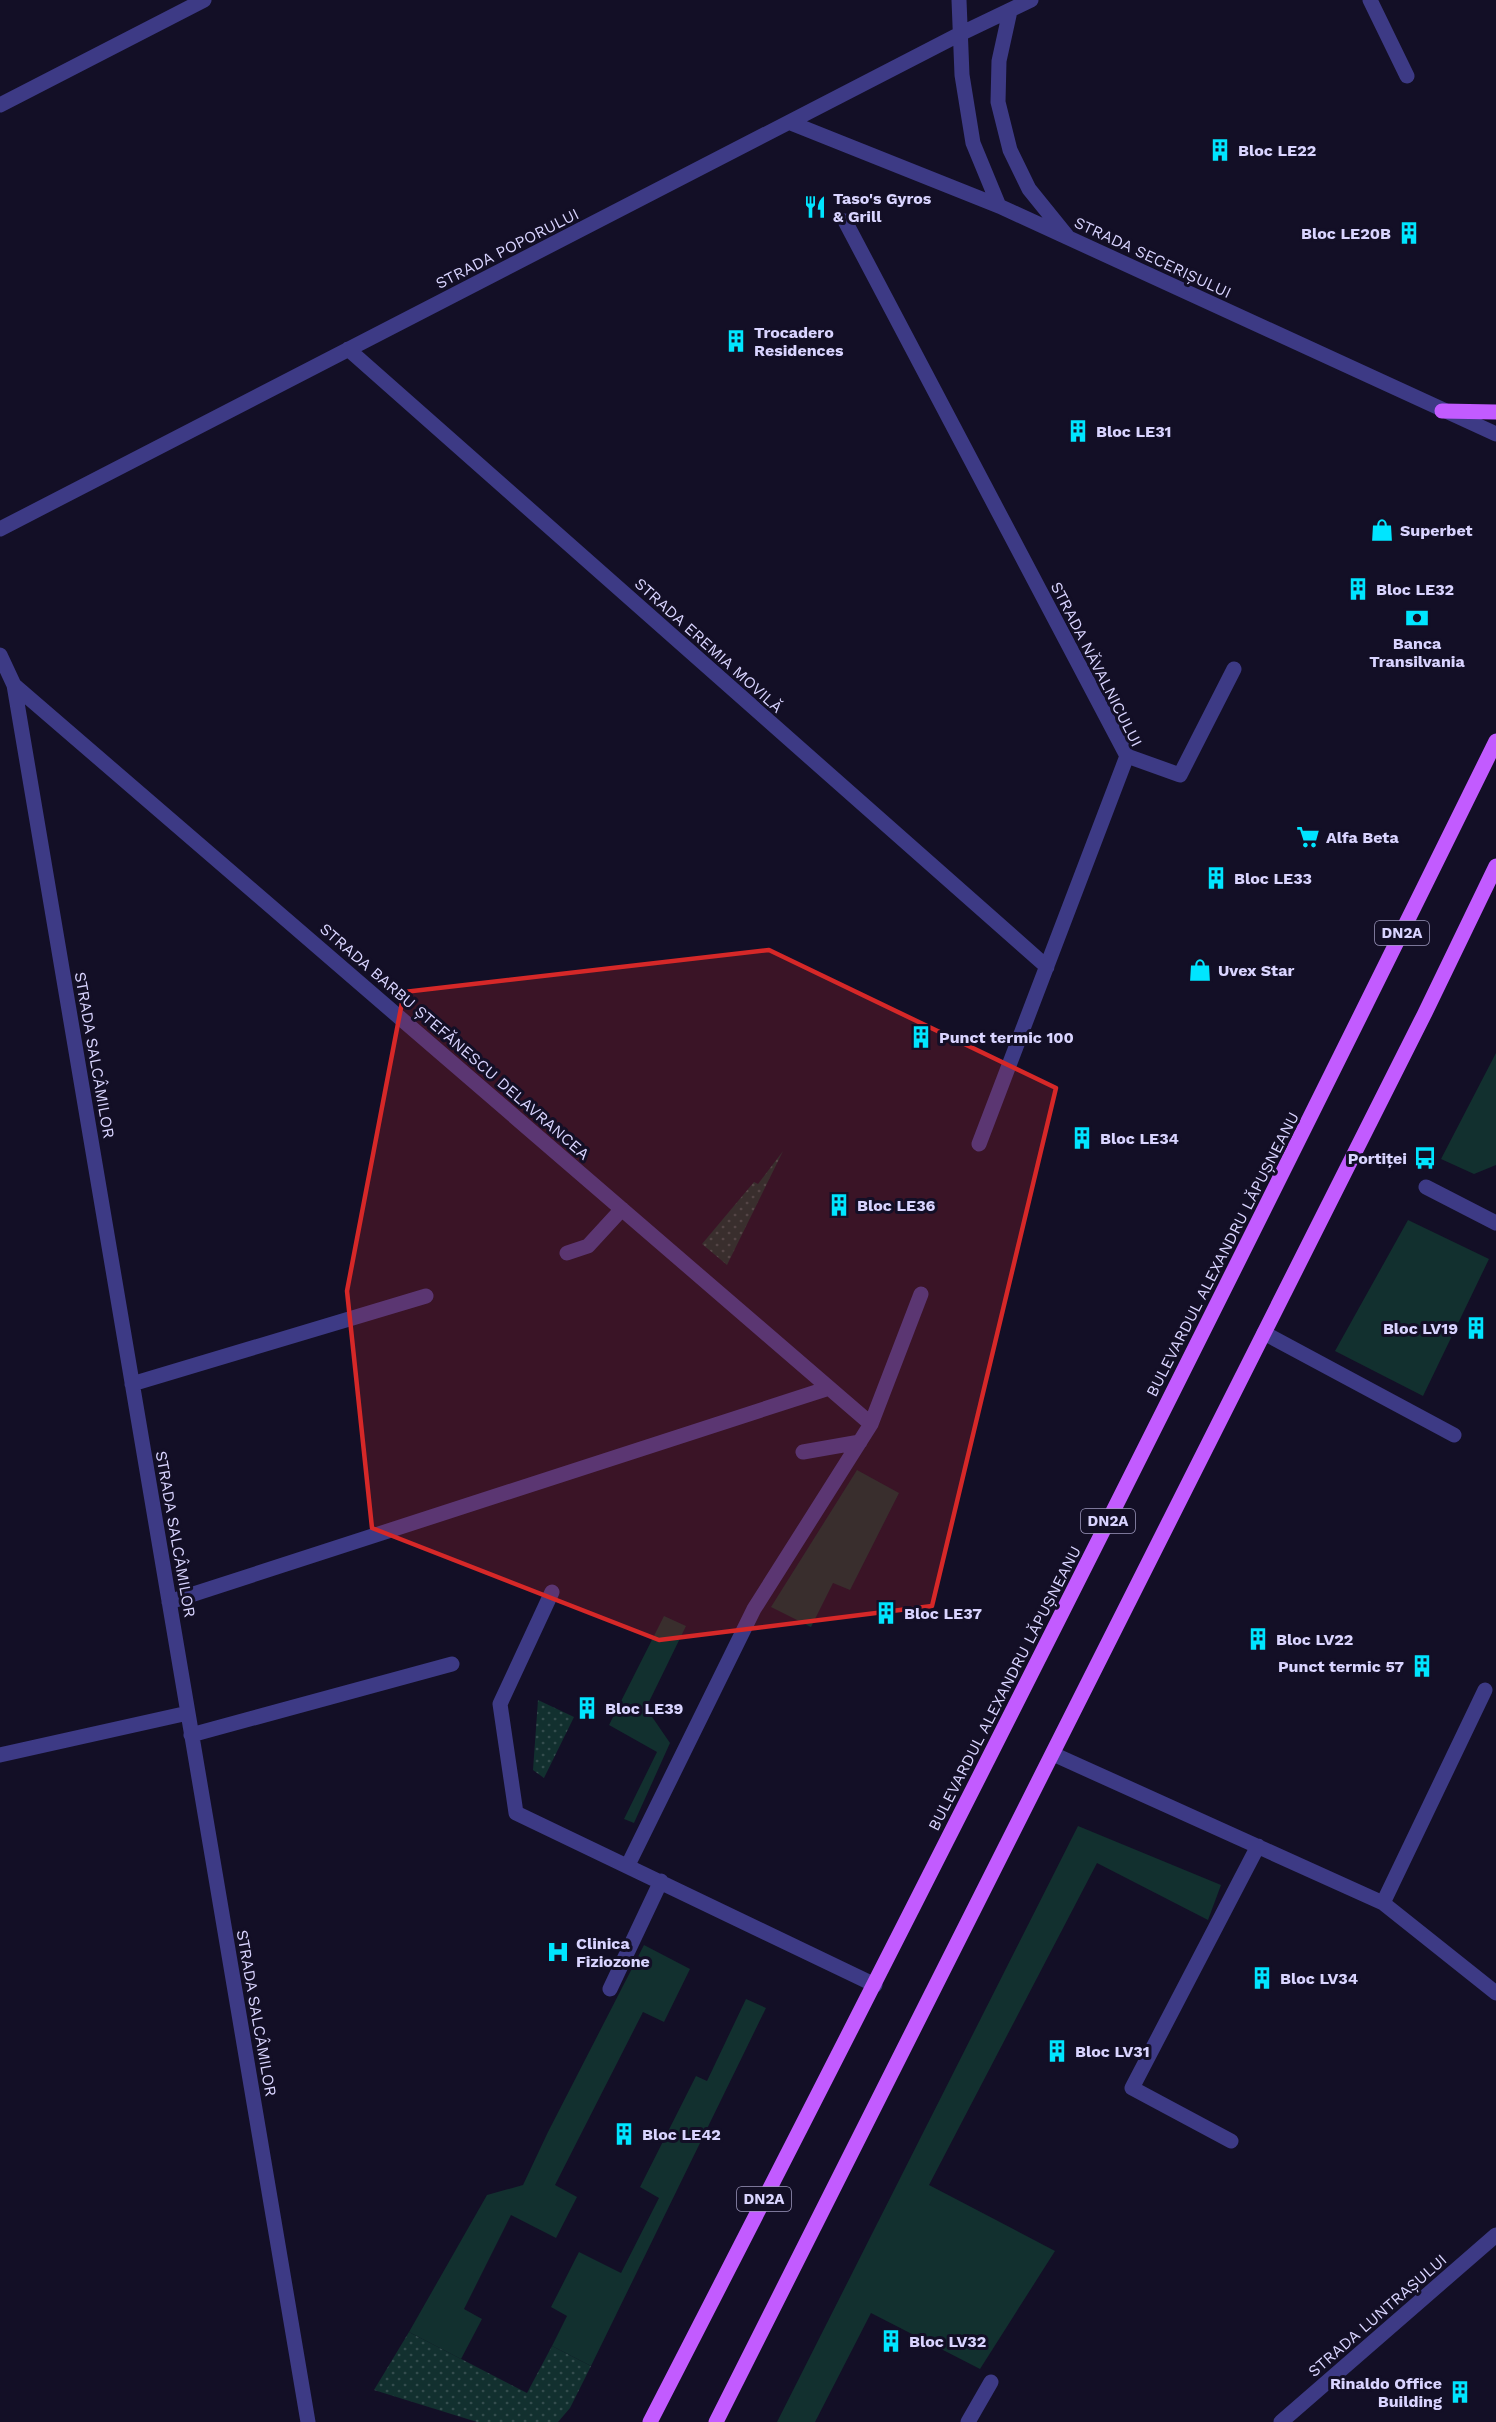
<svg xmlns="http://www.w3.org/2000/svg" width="1496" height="2422" font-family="'Work Sans',sans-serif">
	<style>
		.grass { fill: url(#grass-dots) }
		.garden { fill: #12302f }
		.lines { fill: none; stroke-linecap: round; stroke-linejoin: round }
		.minor { stroke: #3d3a85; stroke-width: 15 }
		.major { stroke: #c25bff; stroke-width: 15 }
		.marked { fill: #d62828; fill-opacity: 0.2; stroke: #d62828; stroke-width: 4.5; stroke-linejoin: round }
		.labels { text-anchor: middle; stroke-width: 6; stroke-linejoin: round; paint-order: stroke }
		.shield { fill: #130f26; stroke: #9e99be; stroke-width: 1.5 }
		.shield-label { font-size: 15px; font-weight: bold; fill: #d9d4ff }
		.poi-label { font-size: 16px; font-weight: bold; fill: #d9d4ff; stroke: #130f26; text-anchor: start }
		.street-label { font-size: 16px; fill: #d9d4ff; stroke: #130f26 }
	</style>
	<defs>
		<pattern id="grass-dots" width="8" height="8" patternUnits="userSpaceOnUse" patternTransform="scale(1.5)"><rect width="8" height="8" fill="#12302f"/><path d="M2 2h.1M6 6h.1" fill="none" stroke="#344d4e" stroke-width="1.8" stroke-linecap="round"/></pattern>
	</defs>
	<rect width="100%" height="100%" fill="#130f26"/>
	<!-- grass -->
	<path class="grass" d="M 783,1151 L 727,1265 L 702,1244 L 754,1182 L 758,1184 Z
		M 538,1700 L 574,1717 L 544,1778 L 533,1770 Z
		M 409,2332 L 527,2393 L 552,2346 L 591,2366 L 570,2408 L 558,2422 L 477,2422 L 374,2390 Z"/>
	<!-- garden -->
	<path class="garden" d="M 1496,1053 L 1496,1165 L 1474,1174 L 1441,1159 Z
		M 1408,1220 L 1489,1259 L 1423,1396 L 1335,1351 Z
		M 857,1470 L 899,1493 L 850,1590 L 833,1583 L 811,1627 L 771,1607 Z
		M 664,1616 L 686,1626 L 646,1708 L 670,1743 L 634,1823 L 624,1819 L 657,1752 L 609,1725 Z
		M 1078,1826 L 1221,1885 L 1208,1920 L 1097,1863 L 929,2185 L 1055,2251 L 980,2369 L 871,2313 L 815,2422 L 777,2422 Z
		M 644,1945 L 690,1969 L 664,2022 L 643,2012 L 555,2185 L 577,2197 L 556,2238 L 511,2215 L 464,2309 L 482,2319 L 461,2359 L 409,2332 L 487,2195 L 523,2185 L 548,2132 Z
		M 746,1999 L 766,2008 L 591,2366 L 552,2346 L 567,2316 L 551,2307 L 579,2252 L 621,2273 L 659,2198 L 640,2187 L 696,2076 L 707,2081 Z"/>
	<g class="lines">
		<!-- minor -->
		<path class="minor" d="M 959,0 L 962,75 L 973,143 L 999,206
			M 1370,0 L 1407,76
			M 1010,11 L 999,61 L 998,102 L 1010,150 L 1029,189 L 1067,236
			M 0,105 L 204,0
			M 791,123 L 999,206 L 1496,434
			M 845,221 L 1127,756 L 979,1144
			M 348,349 L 1047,967
			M 0,529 L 960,34 L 1031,0
			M 0,655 L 14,685 L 308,2422
			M 14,685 L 871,1424
			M 1127,756 L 1180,775 L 1234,669
			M 1426,1187 L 1496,1223
			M 567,1253 L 588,1246 L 622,1209
			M 1264,1333 L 1454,1435
			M 132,1384 L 426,1296
			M 803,1452 L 860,1442
			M 552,1592 L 500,1704 L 516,1813 L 875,1985
			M 169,1602 L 829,1388
			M 191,1735 L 452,1664
			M 1053,1754 L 1383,1903 L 1496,1993
			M 0,1755 L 188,1713
			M 628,1865 L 754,1609 L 871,1424 L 921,1294
			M 1383,1903 L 1485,1690
			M 610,1989 L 661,1881
			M 1231,2141 L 1132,2088 L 1258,1846
			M 968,2422 L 991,2382
			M 1281,2422 L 1496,2235"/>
		<!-- major -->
		<path class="major" d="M 1442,411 L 1496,412
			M 650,2422 C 937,1864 1219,1304 1496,741
			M 716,2422 L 1424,1015 L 1496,866"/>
	</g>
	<!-- marked area -->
	<path class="marked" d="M 769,950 L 1056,1088 L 932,1606 L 659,1640 L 372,1528 L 347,1291 L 404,992 Z"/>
	<!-- icons -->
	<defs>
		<g id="building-bare" transform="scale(1.8)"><path d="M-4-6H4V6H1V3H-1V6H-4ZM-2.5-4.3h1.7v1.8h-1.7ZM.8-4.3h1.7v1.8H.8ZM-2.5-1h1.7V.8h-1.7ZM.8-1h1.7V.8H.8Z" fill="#00e5ff" stroke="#130f26" stroke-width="2.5" paint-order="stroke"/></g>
		<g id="restaurant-bare" transform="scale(1.8)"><path d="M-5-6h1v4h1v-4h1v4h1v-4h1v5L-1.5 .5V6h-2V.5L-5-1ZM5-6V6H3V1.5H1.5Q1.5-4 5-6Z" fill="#00e5ff" stroke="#130f26" stroke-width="2.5" paint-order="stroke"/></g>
		<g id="shop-bare" transform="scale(1.8)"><path d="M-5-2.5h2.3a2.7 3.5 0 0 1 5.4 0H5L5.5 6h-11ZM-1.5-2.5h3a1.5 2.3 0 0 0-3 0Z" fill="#00e5ff" stroke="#130f26" stroke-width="2.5" paint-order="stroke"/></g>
		<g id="bank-bare" transform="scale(1.8)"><path d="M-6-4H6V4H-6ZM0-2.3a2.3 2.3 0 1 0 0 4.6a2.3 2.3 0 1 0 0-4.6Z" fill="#00e5ff" stroke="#130f26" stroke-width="2.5" paint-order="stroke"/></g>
		<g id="supermarket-bare" transform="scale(1.8)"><path d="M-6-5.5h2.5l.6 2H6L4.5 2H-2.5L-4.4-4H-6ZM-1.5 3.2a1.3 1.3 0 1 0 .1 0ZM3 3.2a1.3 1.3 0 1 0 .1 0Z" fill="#00e5ff" stroke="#130f26" stroke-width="2.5" paint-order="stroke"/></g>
		<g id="bus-bare" transform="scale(1.8)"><path d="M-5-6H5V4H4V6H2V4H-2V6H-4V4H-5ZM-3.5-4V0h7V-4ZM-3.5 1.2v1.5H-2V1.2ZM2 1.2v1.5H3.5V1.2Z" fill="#00e5ff" stroke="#130f26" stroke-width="2.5" paint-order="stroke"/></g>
		<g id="hospital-bare" transform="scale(1.8)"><path d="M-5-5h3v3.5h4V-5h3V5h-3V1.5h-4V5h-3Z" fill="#00e5ff" stroke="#130f26" stroke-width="2.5" paint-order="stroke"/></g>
	</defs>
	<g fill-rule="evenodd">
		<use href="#building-bare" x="1220" y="150"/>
		<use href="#restaurant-bare" x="815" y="207"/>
		<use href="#building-bare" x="1409" y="233"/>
		<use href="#building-bare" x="736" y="341"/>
		<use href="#building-bare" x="1078" y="431"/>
		<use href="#shop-bare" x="1382" y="530"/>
		<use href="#building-bare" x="1358" y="589"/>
		<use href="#bank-bare" x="1417" y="618"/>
		<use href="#supermarket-bare" x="1308" y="837"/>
		<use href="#building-bare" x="1216" y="878"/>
		<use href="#shop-bare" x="1200" y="970"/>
		<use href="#building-bare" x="921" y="1037"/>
		<use href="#building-bare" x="1082" y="1138"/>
		<use href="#bus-bare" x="1425" y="1158"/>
		<use href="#building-bare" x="839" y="1205"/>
		<use href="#building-bare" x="1476" y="1328"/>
		<use href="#building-bare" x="886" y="1613"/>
		<use href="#building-bare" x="1258" y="1639"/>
		<use href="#building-bare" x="1422" y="1666"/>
		<use href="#building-bare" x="587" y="1708"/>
		<use href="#hospital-bare" x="558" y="1952"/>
		<use href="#building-bare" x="1262" y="1978"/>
		<use href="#building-bare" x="1057" y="2051"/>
		<use href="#building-bare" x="624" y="2134"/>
		<use href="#building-bare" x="891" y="2341"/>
		<use href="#building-bare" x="1460" y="2392"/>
	</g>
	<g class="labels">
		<!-- shield labels -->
		<g class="shield">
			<rect x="1375" y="921" width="54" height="24" rx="4.5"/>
			<rect x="1081" y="1509" width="54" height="24" rx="4.5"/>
			<rect x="737" y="2187" width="54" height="24" rx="4.5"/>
		</g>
		<g class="shield-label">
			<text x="1402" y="938">DN2A</text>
			<text x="1108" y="1526">DN2A</text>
			<text x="764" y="2204">DN2A</text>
		</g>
		<!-- poi labels -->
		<g class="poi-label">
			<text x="1238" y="156">Bloc LE22</text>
			<text x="833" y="204">Taso's Gyros<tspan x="833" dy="18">&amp; Grill</tspan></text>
			<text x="1391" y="239" text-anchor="end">Bloc LE20B</text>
			<text x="754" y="338">Trocadero<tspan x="754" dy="18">Residences</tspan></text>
			<text x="1096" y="437">Bloc LE31</text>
			<text x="1400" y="536">Superbet</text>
			<text x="1376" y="595">Bloc LE32</text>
			<text x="1417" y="649" text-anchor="middle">Banca<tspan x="1417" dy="18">Transilvania</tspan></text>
			<text x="1326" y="843">Alfa Beta</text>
			<text x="1234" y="884">Bloc LE33</text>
			<text x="1218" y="976">Uvex Star</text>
			<text x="939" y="1043">Punct termic 100</text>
			<text x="1100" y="1144">Bloc LE34</text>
			<text x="1407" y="1164" text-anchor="end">Portiței</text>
			<text x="857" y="1211">Bloc LE36</text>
			<text x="1458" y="1334" text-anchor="end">Bloc LV19</text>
			<text x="904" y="1619">Bloc LE37</text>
			<text x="1276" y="1645">Bloc LV22</text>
			<text x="1404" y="1672" text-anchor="end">Punct termic 57</text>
			<text x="605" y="1714">Bloc LE39</text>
			<text x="576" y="1949">Clinica<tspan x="576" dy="18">Fiziozone</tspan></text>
			<text x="1280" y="1984">Bloc LV34</text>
			<text x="1075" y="2057">Bloc LV31</text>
			<text x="642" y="2140">Bloc LE42</text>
			<text x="909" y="2347">Bloc LV32</text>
			<text x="1442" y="2389" text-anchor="end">Rinaldo Office<tspan x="1442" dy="18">Building</tspan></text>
		</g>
		<!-- street labels -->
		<g class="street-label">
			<text transform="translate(507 248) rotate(-27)" y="6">STRADA POPORULUI</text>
			<text transform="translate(1153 257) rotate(25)" y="6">STRADA SECERIȘULUI</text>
			<text transform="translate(709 645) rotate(42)" y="6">STRADA EREMIA MOVILĂ</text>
			<text transform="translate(1097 664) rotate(63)" y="6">STRADA NĂVALNICULUI</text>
			<text transform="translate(455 1041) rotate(41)" y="6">STRADA BARBU ȘTEFĂNESCU DELAVRANCEA</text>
			<text transform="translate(95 1055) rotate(80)" y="6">STRADA SALCÂMILOR</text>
			<text transform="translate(1222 1254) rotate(-63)" y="6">BULEVARDUL ALEXANDRU LĂPUȘNEANU</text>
			<text transform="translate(176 1534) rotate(80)" y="6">STRADA SALCÂMILOR</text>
			<text transform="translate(1004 1688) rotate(-63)" y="6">BULEVARDUL ALEXANDRU LĂPUȘNEANU</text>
			<text transform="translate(257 2013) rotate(80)" y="6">STRADA SALCÂMILOR</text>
			<text transform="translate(1377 2315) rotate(-41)" y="6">STRADA LUNTRAȘULUI</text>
		</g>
	</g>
</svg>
